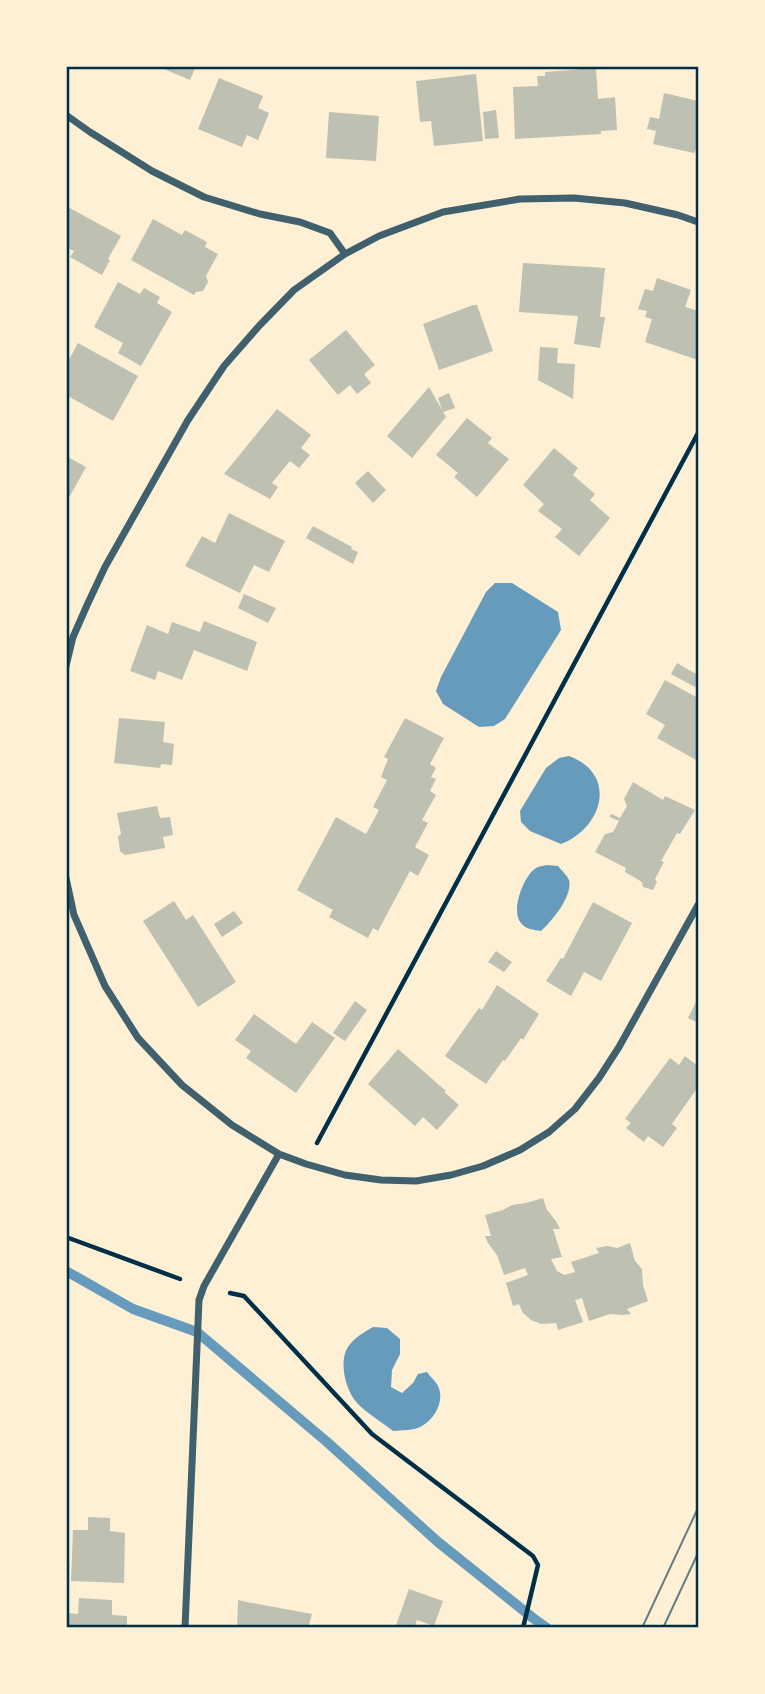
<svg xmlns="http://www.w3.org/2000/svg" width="765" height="1694" font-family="Mulish,sans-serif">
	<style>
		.water { fill: #669bbc }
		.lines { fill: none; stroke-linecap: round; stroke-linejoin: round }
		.stream { stroke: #669bbc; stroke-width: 10 }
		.building { fill: #bec0b2 }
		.path { stroke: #003049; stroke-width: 4.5 }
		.minor { stroke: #3f606c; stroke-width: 7 }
		.tram { stroke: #657d81; stroke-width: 2 }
		.neatline { fill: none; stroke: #003049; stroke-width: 2.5 }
	</style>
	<rect width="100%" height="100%" fill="#fdf0d5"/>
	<!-- water -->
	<path class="water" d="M 495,583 L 512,583 L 558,612 L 561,630 L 505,719 L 494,726 L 479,727 L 443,704 L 436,691 L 441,677 L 486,592 Z
		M 569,756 C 618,774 603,828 561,844 L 530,831 L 521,822 L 520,811 L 546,768 L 559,758 Z
		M 547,865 L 558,866 C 561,870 567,875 569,880 C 573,896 552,921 541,931 C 534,930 525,929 521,923 C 510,911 524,875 536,868 C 539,866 543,866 547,865 Z
		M 373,1327 L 387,1328 L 400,1339 L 400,1354 L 392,1370 L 391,1387 L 402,1393 L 413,1383 L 418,1374 L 427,1372 C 430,1377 436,1381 438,1386 C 445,1400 435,1419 422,1426 C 414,1431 402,1430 393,1431 C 382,1422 368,1414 358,1404 C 346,1392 338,1362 348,1347 C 354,1338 364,1332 373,1327 Z"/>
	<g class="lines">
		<!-- stream -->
		<path class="stream" d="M 66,1271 L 133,1309 L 197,1332 L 327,1442 L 438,1542 L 533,1618 L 547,1628"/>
	</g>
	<!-- building -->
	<path class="building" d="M 157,66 L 196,66 L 190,80 Z
		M 596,68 L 598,99 L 615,97 L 617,130 L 601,131 L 601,134 L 515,139 L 513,87 L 538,86 L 537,76 L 545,76 L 545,72 Z
		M 476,74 L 483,141 L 434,146 L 431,121 L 420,122 L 416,81 Z
		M 219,78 L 263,96 L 258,108 L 269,113 L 258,140 L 247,135 L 242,147 L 198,129 Z
		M 664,93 L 698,101 L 698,147 L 696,149 L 694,153 L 653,144 L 656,131 L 647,129 L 650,117 L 659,119 Z
		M 496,110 L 499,138 L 485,139 L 483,112 Z
		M 329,112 L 379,116 L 376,161 L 326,158 Z
		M 66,206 L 121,236 L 108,259 L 110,260 L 102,275 L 70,257 L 74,251 L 66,247 Z
		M 153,219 L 182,235 L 185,230 L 207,242 L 205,247 L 218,254 L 206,276 L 208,282 L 203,291 L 196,292 L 194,295 L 131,260 Z
		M 523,263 L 605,268 L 600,317 L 605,317 L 600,348 L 574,344 L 578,316 L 519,312 Z
		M 657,278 L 691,290 L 685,307 L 698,311 L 698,360 L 645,342 L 652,319 L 645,317 L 647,311 L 638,309 L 645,289 L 653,291 Z
		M 118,282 L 140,294 L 144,288 L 160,297 L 157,303 L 172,312 L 141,366 L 118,353 L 123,343 L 94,327 Z
		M 473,305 L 477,305 L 493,351 L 439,370 L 423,324 Z
		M 346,330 L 375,365 L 364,374 L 371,383 L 357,394 L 350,385 L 338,395 L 309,360 Z
		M 78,343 L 138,376 L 113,421 L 66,395 L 66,365 Z
		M 540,347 L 558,348 L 557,363 L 575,364 L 573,399 L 538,380 Z
		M 429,387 L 446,417 L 412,458 L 387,436 Z
		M 449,393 L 455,408 L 443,412 L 438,398 Z
		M 277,409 L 311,435 L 301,448 L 310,455 L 299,468 L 290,461 L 272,483 L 278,487 L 270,499 L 224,474 Z
		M 467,418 L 492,438 L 488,443 L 509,459 L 477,497 L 454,477 L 458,473 L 436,455 Z
		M 554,448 L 578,468 L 573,475 L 595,494 L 590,500 L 610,518 L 579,556 L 555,537 L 562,529 L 538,511 L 544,504 L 523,485 Z
		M 66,456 L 86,467 L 66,503 Z
		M 368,471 L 386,490 L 373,503 L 355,483 Z
		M 229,513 L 285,541 L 269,572 L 254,565 L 240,593 L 185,566 L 202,536 L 215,543 Z
		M 313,526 L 352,547 L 351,549 L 358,552 L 353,564 L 306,538 Z
		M 244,594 L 276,608 L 268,623 L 238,608 Z
		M 204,621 L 257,642 L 247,671 L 194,650 L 182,680 L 158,671 L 155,680 L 130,671 L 147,625 L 168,634 L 172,622 L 200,632 Z
		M 677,663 L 698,675 L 698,680 L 695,687 L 671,674 Z
		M 665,680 L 698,698 L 698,761 L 657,738 L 665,725 L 646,714 Z
		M 119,718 L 165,722 L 163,742 L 174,744 L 172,765 L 161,764 L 160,768 L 114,763 Z
		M 405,718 L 444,738 L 430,764 L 436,768 L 431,777 L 436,779 L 430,791 L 436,795 L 422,820 L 428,823 L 415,847 L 429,855 L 418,876 L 410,871 L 378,931 L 373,928 L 368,938 L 329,917 L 333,910 L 297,890 L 336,817 L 366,834 L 379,810 L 373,807 L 387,780 L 381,777 L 388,759 L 384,757 Z
		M 633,782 L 663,800 L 665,796 L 695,810 L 680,834 L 677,833 L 661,861 L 664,862 L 655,879 L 657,882 L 653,890 L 643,887 L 642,882 L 625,872 L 626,868 L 595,852 L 605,834 L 613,832 L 619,821 L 610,817 L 611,814 L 620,818 L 627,806 L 624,799 Z
		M 157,806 L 160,818 L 170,817 L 173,835 L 163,837 L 165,848 L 125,855 L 120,851 L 118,836 L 121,834 L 117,813 Z
		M 174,901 L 186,920 L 193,915 L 236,982 L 198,1007 L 143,921 Z
		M 593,902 L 632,923 L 601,981 L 584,972 L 571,996 L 546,981 L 561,958 L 563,959 Z
		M 234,911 L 243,923 L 222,937 L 214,924 Z
		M 496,951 L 512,962 L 504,972 L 488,962 Z
		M 497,985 L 539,1014 L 523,1040 L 521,1038 L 505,1061 L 503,1060 L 486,1084 L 445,1056 L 479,1008 L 482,1010 Z
		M 698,998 L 698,1023 L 688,1018 Z
		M 355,1001 L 367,1010 L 345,1041 L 333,1033 Z
		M 254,1014 L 296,1044 L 312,1022 L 335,1038 L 296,1093 L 246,1058 L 251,1051 L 235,1040 Z
		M 398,1049 L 446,1091 L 444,1092 L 459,1105 L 437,1130 L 423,1117 L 415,1126 L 368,1084 Z
		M 685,1056 L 698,1066 L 698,1087 L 672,1124 L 677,1128 L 663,1147 L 648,1136 L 644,1142 L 626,1128 L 631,1123 L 625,1119 L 670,1058 L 679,1065 Z
		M 543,1198 L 547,1210 L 556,1221 L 560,1229 L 553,1229 L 562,1257 L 551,1259 L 557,1271 L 564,1275 L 575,1272 L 571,1262 L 599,1253 L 596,1248 L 608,1246 L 617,1248 L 630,1243 L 635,1261 L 642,1269 L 643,1285 L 648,1301 L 627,1309 L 631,1314 L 622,1315 L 610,1314 L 589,1321 L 582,1298 L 575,1300 L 583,1322 L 558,1330 L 556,1323 L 541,1324 L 531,1320 L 523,1313 L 519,1304 L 513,1306 L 506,1283 L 528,1275 L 525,1268 L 504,1275 L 497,1255 L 488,1243 L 485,1236 L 491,1236 L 485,1215 L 503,1210 L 512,1205 L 526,1203 Z
		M 88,1517 L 110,1518 L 110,1531 L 125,1533 L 124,1583 L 71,1581 L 73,1530 L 88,1530 Z
		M 409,1589 L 443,1601 L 434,1626 L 417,1620 L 414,1628 L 395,1628 Z
		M 79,1598 L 112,1600 L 112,1615 L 127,1616 L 127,1628 L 66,1628 L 66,1613 L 78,1614 Z
		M 238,1600 L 252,1603 L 312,1614 L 308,1628 L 237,1628 Z"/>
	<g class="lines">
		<!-- path -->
		<path class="path" d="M 317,1143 L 698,433
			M 66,1237 L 180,1279
			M 230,1293 L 244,1296 L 372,1434 L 533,1556 L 538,1565 L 523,1628"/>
		<!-- minor -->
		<path class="minor" d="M 66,115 L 90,132 L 152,171 L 204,197 L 260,214 L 300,222 L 330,233 L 345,254
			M 66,666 L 73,637 L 88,603 L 105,567 L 188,420 L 224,366 L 259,326 L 294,290 L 345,254 L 379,236 L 443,212 L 520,199 L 574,198 L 625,203 L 678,215 L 698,222
			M 66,878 L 74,915 L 105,986 L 138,1038 L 182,1085 L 232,1125 L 279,1154 L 306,1164 L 345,1175 L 381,1180 L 416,1181 L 451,1175 L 483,1166 L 520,1150 L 549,1132 L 575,1109 L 599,1078 L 619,1047 L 698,905
			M 185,1628 L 199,1300 L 204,1286 L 279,1154"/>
		<!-- tram -->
		<path class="tram" d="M 642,1628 L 698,1508
			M 663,1628 L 698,1553"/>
	</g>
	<!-- border -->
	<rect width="765" height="1694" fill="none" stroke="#fdf0d5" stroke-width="136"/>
	<rect x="68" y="68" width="629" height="1558" class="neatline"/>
</svg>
